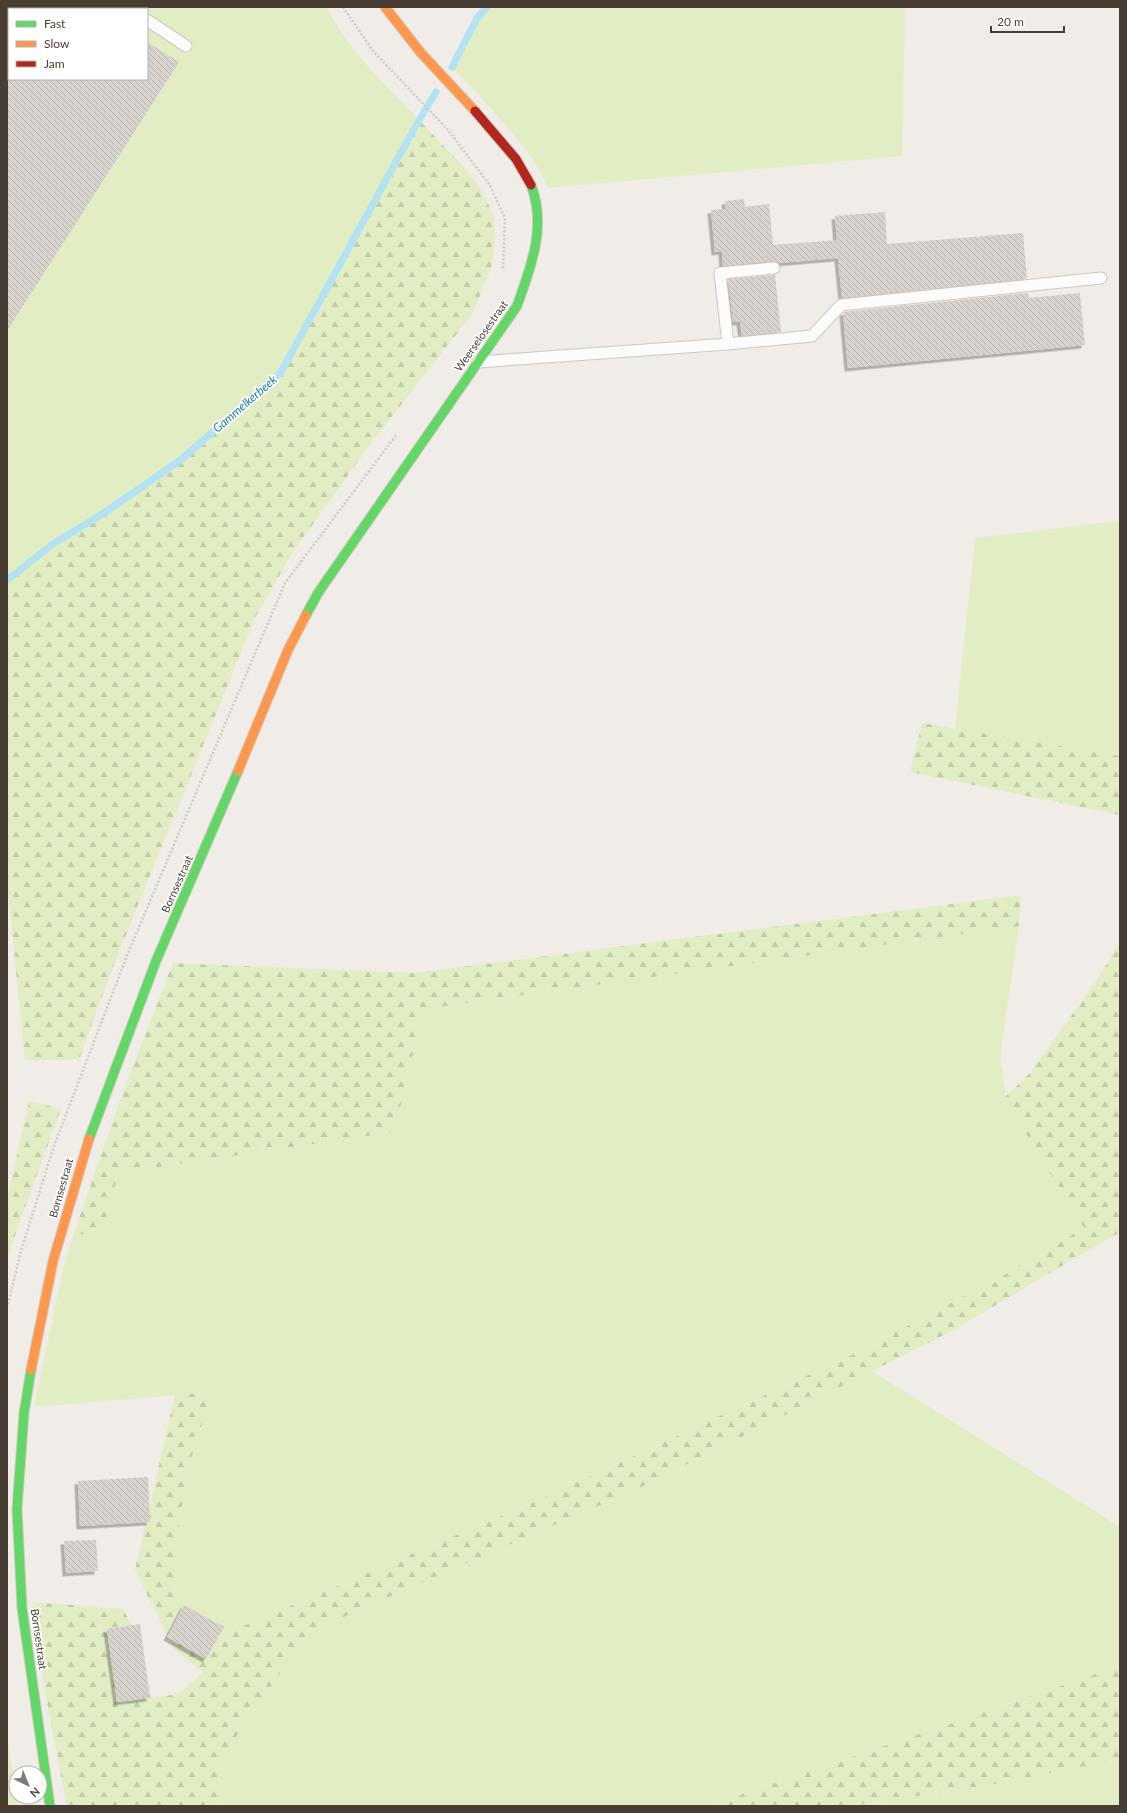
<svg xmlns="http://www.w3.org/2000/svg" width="1127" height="1813" font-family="Lato,sans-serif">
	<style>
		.green { fill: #e2edc4 }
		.forest { fill: url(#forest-firs) }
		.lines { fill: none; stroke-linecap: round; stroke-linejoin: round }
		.stream { stroke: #b2e2f4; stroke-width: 7 }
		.building { fill: url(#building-back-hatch); filter: url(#shadow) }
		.lane-casing { stroke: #cdc8c4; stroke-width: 13 }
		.fast-casing { stroke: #d1cabf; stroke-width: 11 }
		.slow-casing { stroke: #d1cabf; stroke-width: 11 }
		.jam-casing { stroke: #d1cabf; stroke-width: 11 }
		.path { stroke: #cecac6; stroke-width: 2.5; stroke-dasharray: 2 2; stroke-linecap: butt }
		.lane { stroke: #fdfcfc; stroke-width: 11 }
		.fast { stroke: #63d668; stroke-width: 9 }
		.slow { stroke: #ff974d; stroke-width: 9 }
		.jam { stroke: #b3261e; stroke-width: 9 }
		.labels { text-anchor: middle; stroke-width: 3.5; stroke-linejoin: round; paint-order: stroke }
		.street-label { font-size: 11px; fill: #473d33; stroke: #fff }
		.water-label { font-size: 12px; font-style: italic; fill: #1e7da5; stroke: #fff }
	</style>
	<defs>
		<pattern id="forest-firs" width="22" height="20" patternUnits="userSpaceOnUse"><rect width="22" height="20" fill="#e2edc4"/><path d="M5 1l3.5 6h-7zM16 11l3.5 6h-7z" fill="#c3cca9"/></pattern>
		<pattern id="building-back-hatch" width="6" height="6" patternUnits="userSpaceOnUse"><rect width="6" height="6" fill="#d8d3cf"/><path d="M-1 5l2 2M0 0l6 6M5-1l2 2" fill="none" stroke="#bbb6b2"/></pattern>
		<filter id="shadow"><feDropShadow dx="-3.5" dy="3.5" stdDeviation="0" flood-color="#0004"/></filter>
	</defs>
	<rect width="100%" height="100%" fill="#f0ece8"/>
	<!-- green -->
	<path class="green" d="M 64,7 L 327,7 C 348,51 386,85 419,120 L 281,372 L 182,459 L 107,511 L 53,544 L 7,580 L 7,100 L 147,79 L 147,9 L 63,9 Z
		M 487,7 L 905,7 L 902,156 L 548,188 C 531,146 483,101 452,67 L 477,18 Z
		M 1120,521 L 1120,756 L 955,729 L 975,538 Z
		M 1019,926 L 1000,1057 L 1006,1096 L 1004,1098 L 1085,1228 L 1006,1274 L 856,1353 L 543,1498 L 213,1639 L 175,1606 L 179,1521 L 191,1459 L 212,1392 L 34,1407 L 63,1269 L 74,1233 L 101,1237 L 118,1173 L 394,1132 L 424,1009 Z
		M 872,1371 L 1120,1527 L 1120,1666 L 707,1806 L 222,1806 L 218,1764 L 307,1633 L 639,1488 Z
		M 1120,1759 L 1120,1806 L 852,1806 L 1000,1783 Z"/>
	<!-- forest -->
	<path class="forest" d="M 419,120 L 466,169 L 481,190 L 494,216 L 495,239 L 492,265 L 473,313 L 369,446 L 292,553 L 255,618 L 112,969 L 79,1060 L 25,1060 L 7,881 L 7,580 L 53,544 L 107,511 L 182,459 L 281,372 Z
		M 922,723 L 1120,756 L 1120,815 L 910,772 Z
		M 1021,895 L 1019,926 L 424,1009 L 394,1132 L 118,1173 L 101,1237 L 74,1233 L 119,1103 L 173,963 L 414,973 Z
		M 1120,942 L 1120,1232 L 948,1333 L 639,1488 L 307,1633 L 218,1764 L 222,1806 L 67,1806 L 44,1687 L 32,1602 L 123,1609 L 140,1641 L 151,1698 L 179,1694 L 203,1672 L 174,1649 L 135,1570 L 175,1395 L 212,1392 L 191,1459 L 179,1521 L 175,1606 L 213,1639 L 543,1498 L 856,1353 L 1006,1274 L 1084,1228 L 1004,1098 L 1031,1072 L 1097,980 Z
		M 29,1101 L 61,1109 L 17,1229 L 7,1262 L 7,1200 Z
		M 1120,1666 L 1120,1759 L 1000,1783 L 852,1806 L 707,1806 Z
		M 7,1733 L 16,1797 L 18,1806 L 7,1806 Z"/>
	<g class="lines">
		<!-- stream -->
		<path class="stream" d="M 452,67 L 477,18 L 487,7
			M 7,580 L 53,544 L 107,511 L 182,459 L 281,372 L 415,127 L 436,92"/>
	</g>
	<!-- building -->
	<path class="building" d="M 147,42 L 179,62 L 7,331 L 7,79 L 147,79 Z
		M 744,199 L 745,207 L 769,204 L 773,245 L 837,240 L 835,216 L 885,212 L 887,244 L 1023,233 L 1027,279 L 842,298 L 838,258 L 779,263 L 773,261 L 723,266 L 722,251 L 715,252 L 711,210 L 726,209 L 725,201 Z
		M 775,275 L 781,332 L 742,336 L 740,322 L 733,322 L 728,279 Z
		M 1028,293 L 1029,298 L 1080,293 L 1085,345 L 848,368 L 843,313 L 844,312 Z
		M 148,1477 L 150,1522 L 80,1526 L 78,1481 Z
		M 96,1540 L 98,1571 L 66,1573 L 64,1541 Z
		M 184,1605 L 224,1627 L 206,1659 L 167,1637 Z
		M 140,1624 L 150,1698 L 117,1702 L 107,1629 Z"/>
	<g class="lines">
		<!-- lane casing -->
		<g class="lane-casing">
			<path id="lane" d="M 128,7 L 131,9
				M 147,20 L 186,46
				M 728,344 L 812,336 L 841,305 L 1101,278
				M 478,362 L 728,344 L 720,273 L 774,268"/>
		</g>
		<!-- fast casing -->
		<g class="fast-casing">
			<path id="fast" d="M 306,615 L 318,593 L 517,306 C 531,267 547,226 531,185
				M 89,1139 L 156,961 L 238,771
				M 31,1370 L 24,1413 L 17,1509 L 22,1608 L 50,1806"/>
		</g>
		<!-- slow casing -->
		<g class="slow-casing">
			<path id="slow" d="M 385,7 L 421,53 L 475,111
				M 238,771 L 288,650 L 306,615
				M 31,1370 L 53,1261 L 89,1139"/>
		</g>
		<!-- jam casing -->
		<g class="jam-casing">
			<path id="jam" d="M 475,111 L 516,159 L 531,185"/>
		</g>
		<!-- path -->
		<path class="path" d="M 343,7 L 373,51 L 448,130 L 489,184 L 505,218 L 503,269
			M 7,1308 L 21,1251 L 54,1146 L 128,953 L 285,583 L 397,434"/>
		<!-- lane -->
		<use href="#lane" class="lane"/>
		<!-- fast -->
		<use href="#fast" class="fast"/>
		<!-- slow -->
		<use href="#slow" class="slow"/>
		<!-- jam -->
		<use href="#jam" class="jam"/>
	</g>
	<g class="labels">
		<!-- street labels -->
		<g class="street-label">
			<text transform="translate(481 336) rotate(-55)" y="4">Weerselosestraat</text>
			<text transform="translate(177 884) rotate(-66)" y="4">Bornsestraat</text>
			<text transform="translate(61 1188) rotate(-74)" y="4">Bornsestraat</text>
			<text transform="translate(39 1639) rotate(82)" y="4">Bornsestraat</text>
		</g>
		<!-- water labels -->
		<g class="water-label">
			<text transform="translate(245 404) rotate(-41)" y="4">Gammelkerbeek</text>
		</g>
	</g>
	<!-- border -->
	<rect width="1127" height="1813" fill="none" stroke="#473d33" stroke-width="16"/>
	<!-- legend -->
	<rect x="8" y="8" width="140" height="72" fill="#ffffff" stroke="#b5b1ad"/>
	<rect x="16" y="21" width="20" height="6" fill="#63d668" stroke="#b5b1ad"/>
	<text x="44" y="28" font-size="12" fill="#473d33">Fast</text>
	<rect x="16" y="41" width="20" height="6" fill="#ff974d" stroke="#b5b1ad"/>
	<text x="44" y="48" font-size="12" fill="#473d33">Slow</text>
	<rect x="16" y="61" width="20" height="6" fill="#b3261e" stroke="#b5b1ad"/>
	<text x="44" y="68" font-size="12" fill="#473d33">Jam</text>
	<!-- north arrow -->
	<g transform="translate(28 1785) rotate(137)"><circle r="19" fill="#ffffff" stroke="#b5b1ad"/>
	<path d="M0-3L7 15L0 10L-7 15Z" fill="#827a72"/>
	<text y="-6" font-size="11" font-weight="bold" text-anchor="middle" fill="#473d33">N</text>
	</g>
	<!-- scale -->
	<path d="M991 26v6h73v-6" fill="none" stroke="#473d33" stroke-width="2"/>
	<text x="997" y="26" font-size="12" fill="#473d33" stroke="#ffffff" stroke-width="3" paint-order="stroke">20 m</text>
</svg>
